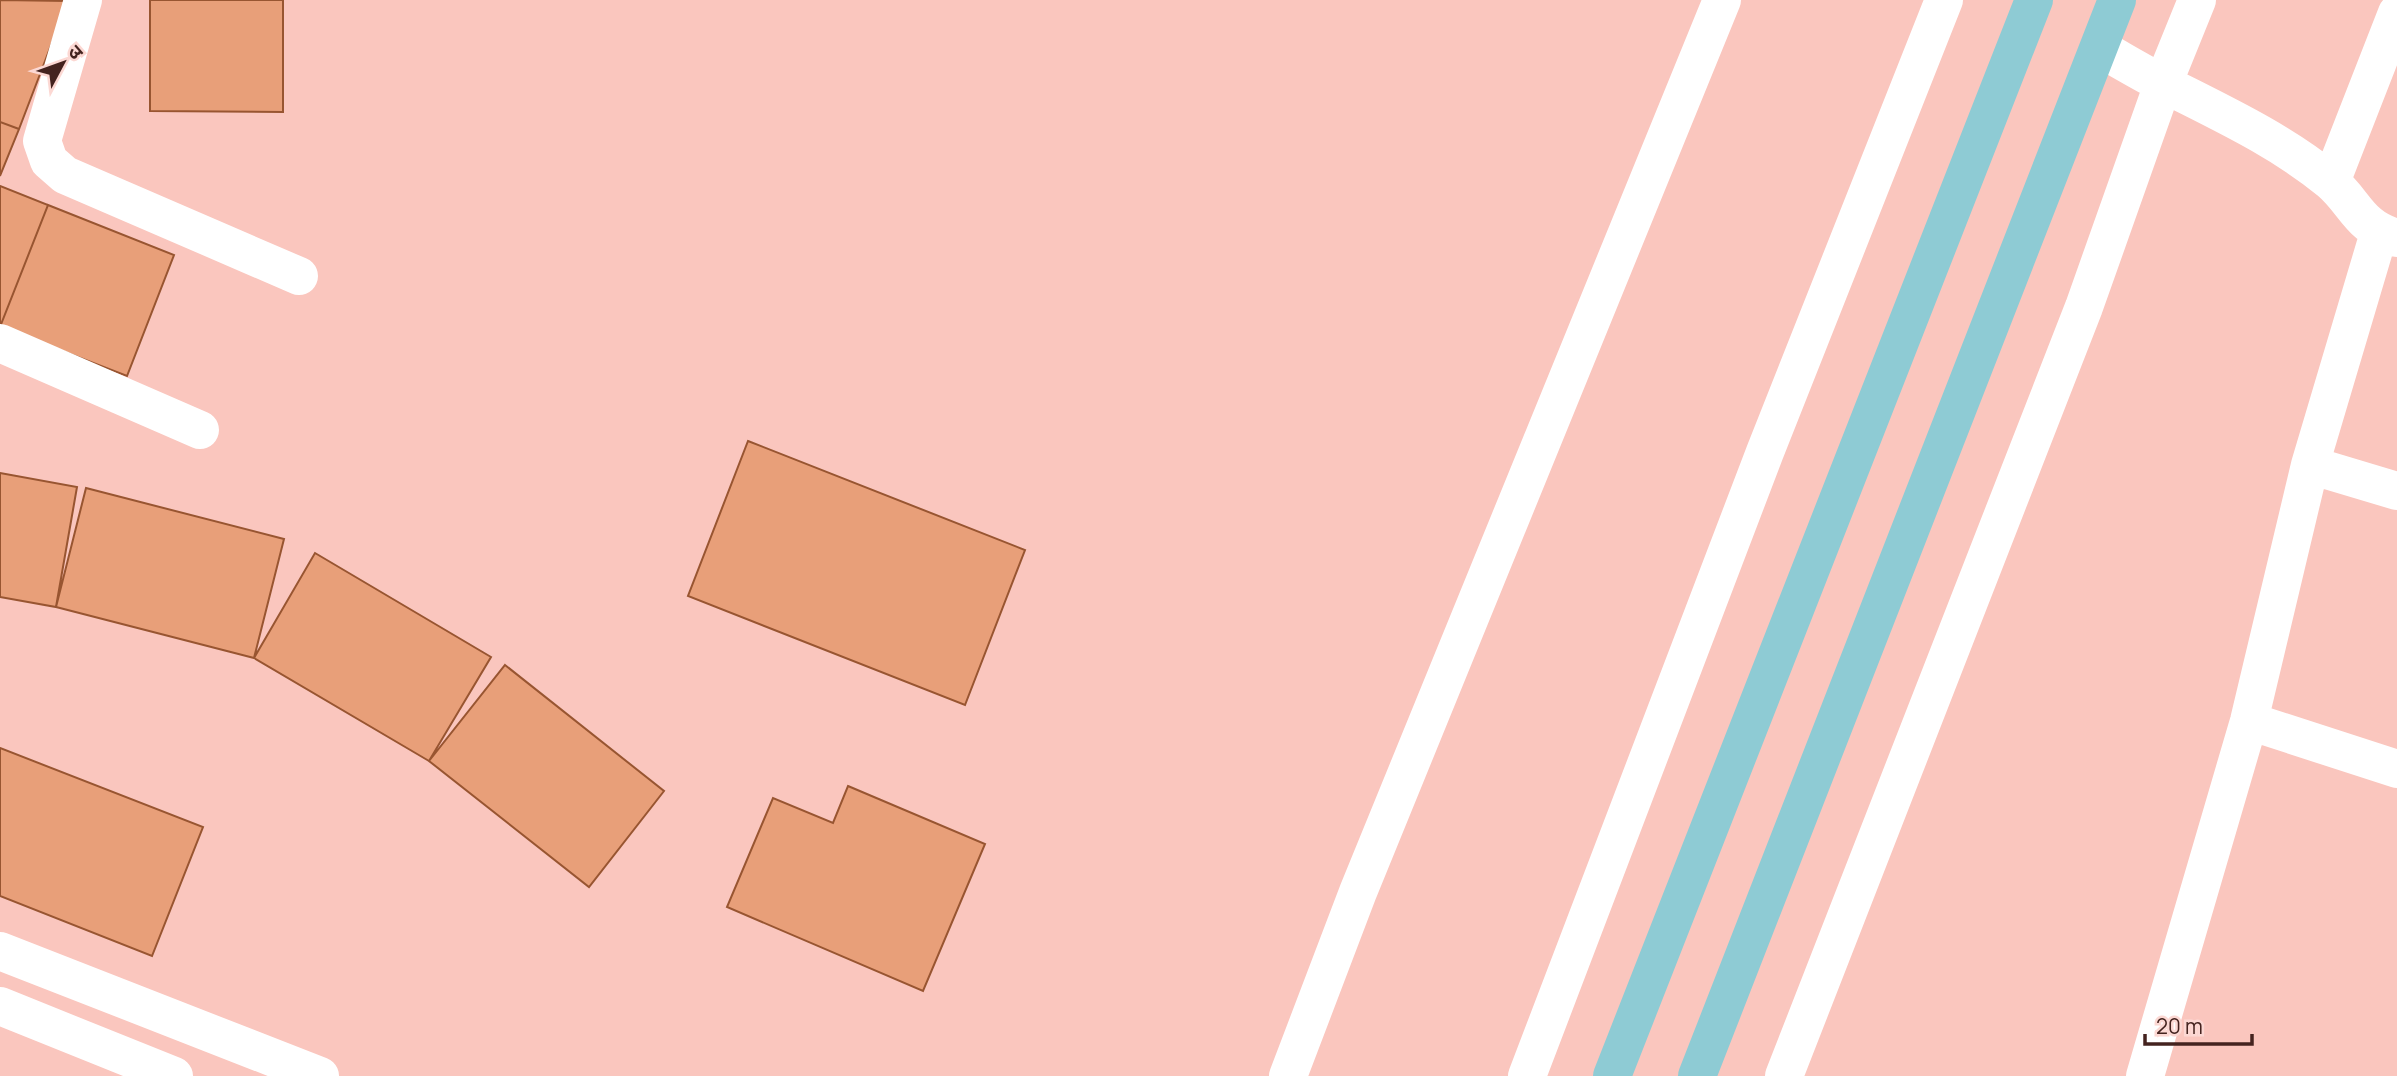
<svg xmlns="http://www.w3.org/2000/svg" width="2397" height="1076" font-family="Manrope,'Noto Sans Devanagari',sans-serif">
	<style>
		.building { fill: #e89f79; stroke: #985531; stroke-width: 2 }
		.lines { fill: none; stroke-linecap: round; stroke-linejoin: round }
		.minor { stroke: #fff; stroke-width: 38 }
		.major { stroke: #8ecbd4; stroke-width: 38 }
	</style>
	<rect width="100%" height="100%" fill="#fac6be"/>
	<!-- building -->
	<path class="building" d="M 0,0 L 68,1 L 19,129 L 0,122 Z
		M 150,0 L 283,0 L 283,112 L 150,111 Z
		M 0,122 L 19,129 L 0,176 Z
		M 0,186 L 48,205 L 0,327 Z
		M 48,205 L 174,255 L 127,376 L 0,327 Z
		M 748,441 L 1025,550 L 965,705 L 688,596 Z
		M 0,473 L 77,487 L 56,607 L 0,597 Z
		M 86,488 L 284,539 L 254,658 L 56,607 Z
		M 315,553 L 491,657 L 429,761 L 254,658 Z
		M 505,665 L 664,791 L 589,887 L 429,761 Z
		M 0,748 L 203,827 L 152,956 L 0,896 Z
		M 848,786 L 985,844 L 923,991 L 727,907 L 773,798 L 833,823 Z"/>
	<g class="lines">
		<!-- minor -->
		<path class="minor" d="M 83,0 L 42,141 L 49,161 L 65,175 L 299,276
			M 2099,48 C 2121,60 2142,73 2164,84 C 2221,113 2280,140 2330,181 C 2356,203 2358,227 2397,238
			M 2331,182 L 2397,13
			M 0,343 L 200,430
			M 2310,465 L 2397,491
			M 2249,721 L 2397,769
			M 0,951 L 320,1076
			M 0,1006 L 174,1076
			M 1288,1076 L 1358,892 L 1722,0
			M 1527,1076 L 1765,452 L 1944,0
			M 1784,1076 L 2084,307 L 2163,84 L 2197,0
			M 2145,1076 L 2249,721 L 2310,465 L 2379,233"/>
		<!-- major -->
		<path class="major" d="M 1612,1076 L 2034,0
			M 1697,1076 L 2117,0"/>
	</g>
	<!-- north arrow -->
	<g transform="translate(63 63) rotate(49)" stroke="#fcd8d3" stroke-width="5" paint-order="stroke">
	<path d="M0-5L12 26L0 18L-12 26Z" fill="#44231f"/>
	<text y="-10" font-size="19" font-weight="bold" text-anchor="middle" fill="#44231f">उ</text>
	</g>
	<!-- scale -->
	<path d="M2145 1034v10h107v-10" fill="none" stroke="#44231f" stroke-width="3.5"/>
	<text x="2156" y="1034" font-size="21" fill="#44231f" stroke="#fcd8d3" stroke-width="5" paint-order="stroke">20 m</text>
</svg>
